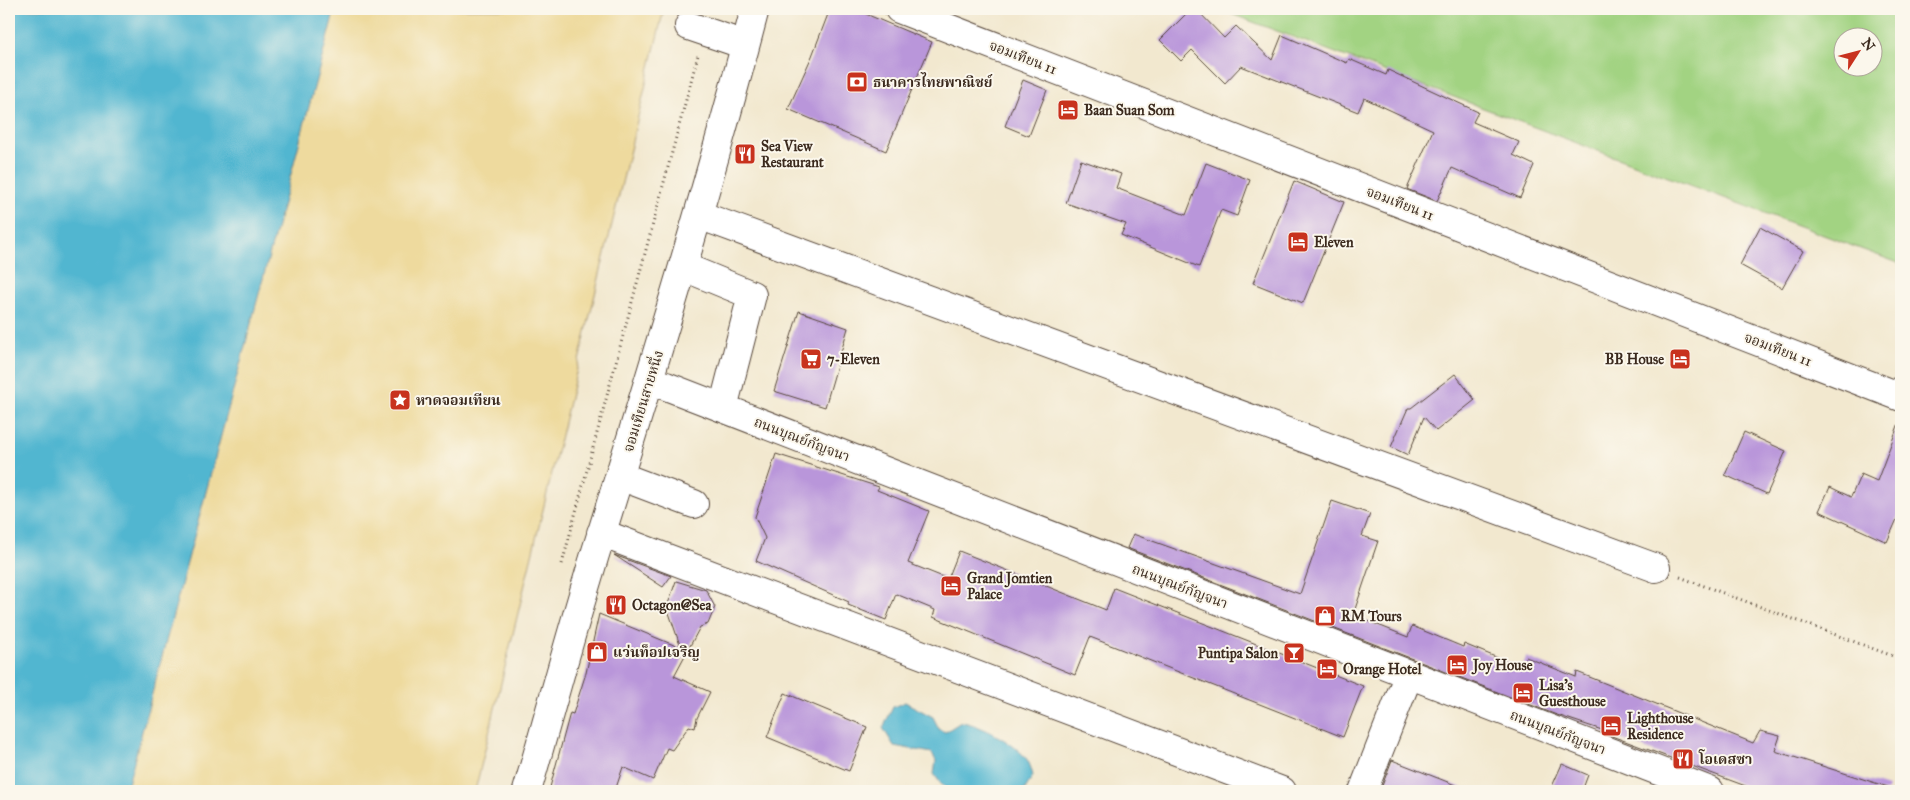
<svg xmlns="http://www.w3.org/2000/svg" width="1910" height="800" font-family="'IM FELL Great Primer','Noto Serif Thai',serif">
	<style>
		.green { fill: #a2d382; stroke: #6e7e50; fill-rule: evenodd }
		.sand { fill: #eeda9e; stroke: #94825e }
		.water { fill: #51b6d0; stroke: #467077 }
		.building { fill: #b996da }
		.lines { fill: none; stroke-linecap: round; stroke-linejoin: round }
		.minor-casing { stroke: #564639; stroke-width: 30 }
		.path { stroke: #564639; stroke-width: 3; stroke-dasharray: 1 4; stroke-linecap: butt }
		.minor { stroke: #fff; stroke-width: 28 }
		.labels { text-anchor: middle; stroke-width: 4; stroke-linejoin: round; paint-order: stroke }
		.street-label { font-size: 14px; fill: #3b2a1e; stroke: #fbf7ec }
		.poi-label { font-size: 14px; font-weight: bold; fill: #3b2a1e; stroke: #fbf7ec; text-anchor: start }
	</style>
	<rect width="100%" height="100%" fill="#fbf7ec"/>
	<filter id="ink" filterUnits="userSpaceOnUse"><feTurbulence type="fractalNoise" baseFrequency=".02" numOctaves="2"/><feDisplacementMap in="SourceGraphic" scale="10" xChannelSelector="R" yChannelSelector="G"/><feConvolveMatrix kernelMatrix="1 2 1 2 8 2 1 2 1" color-interpolation-filters="sRGB"/></filter>
	<filter id="wash" filterUnits="userSpaceOnUse"><feTurbulence type="fractalNoise" baseFrequency=".0096" numOctaves="4" result="noise"/><feDisplacementMap in="SourceGraphic" scale="20" xChannelSelector="R" yChannelSelector="G"/><feGaussianBlur stdDeviation="1.12" result="paint"/><feColorMatrix in="noise" values="0 0 0 0 0 0 0 0 0 0 0 0 0 0 0 0 0 1.4 0 .05"/><feComposite in="paint" operator="in"/></filter>
	<g filter="url(#wash)">
		<rect width="100%" height="100%" fill="#f2e8cf"/>
		<!-- green -->
		<path class="green" d="M 1218,9 L 1901,9 L 1901,264 ZM 1842,38 L 1872,38 L 1872,68 L 1842,68 Z"/>
		<!-- sand -->
		<path class="sand" d="M 335,9 L 664,9 L 475,791 L 126,791 Z"/>
		<!-- water -->
		<path class="water" d="M 9,9 L 335,9 L 126,791 L 9,791 Z
			M 905,702 L 933,717 L 939,729 L 945,732 L 961,722 C 980,724 1017,744 1028,761 C 1030,765 1032,771 1033,776 L 1024,791 L 950,791 L 941,784 L 934,774 L 936,761 L 932,753 L 894,746 L 883,728 L 893,707 Z"/>
		<g id="blocks">
			<!-- building -->
			<path class="building" d="M 830,9 L 854,9 L 932,42 L 886,151 L 788,109 L 812,56 Z
				M 1191,9 L 1196,9 L 1224,38 L 1236,26 L 1272,60 L 1282,35 L 1347,63 L 1349,59 L 1386,75 L 1388,70 L 1478,112 L 1473,122 L 1519,142 L 1513,155 L 1534,165 L 1520,198 L 1452,168 L 1437,201 L 1409,190 L 1407,189 L 1433,130 L 1364,98 L 1358,112 L 1241,66 L 1225,83 L 1192,50 L 1181,61 L 1160,40 Z
				M 1023,80 L 1047,90 L 1029,136 L 1005,126 Z
				M 1081,160 L 1121,174 L 1116,188 L 1186,215 L 1206,163 L 1250,180 L 1237,216 L 1221,210 L 1199,267 L 1121,235 L 1126,224 L 1066,203 Z
				M 1294,181 L 1344,202 L 1303,303 L 1253,283 Z
				M 1760,227 L 1803,251 L 1782,288 L 1740,265 Z
				M 799,311 L 848,328 L 825,407 L 774,391 Z
				M 1455,374 L 1475,400 L 1436,431 L 1424,417 L 1408,455 L 1391,447 L 1408,408 L 1411,408 Z
				M 1899,423 L 1901,423 L 1901,510 L 1887,542 L 1819,511 L 1830,487 L 1851,497 L 1861,474 L 1877,481 Z
				M 1744,432 L 1786,451 L 1767,494 L 1725,475 Z
				M 776,454 L 879,487 L 877,490 L 929,511 L 908,563 L 948,579 L 959,551 L 1106,610 L 1114,588 L 1363,686 L 1343,737 L 1090,637 L 1075,675 L 933,617 L 935,610 L 896,594 L 886,620 L 848,605 L 849,602 L 756,561 L 765,538 L 755,517 Z
				M 1332,501 L 1370,514 L 1362,536 L 1378,541 L 1353,615 L 1408,637 L 1412,626 L 1463,647 L 1464,644 L 1522,668 L 1526,657 L 1576,677 L 1577,672 L 1753,743 L 1760,731 L 1780,736 L 1775,751 L 1888,787 L 1887,791 L 1759,791 L 1617,738 L 1601,732 L 1602,730 L 1554,714 L 1127,548 L 1133,534 L 1300,594 Z
				M 614,555 L 671,576 L 663,587 Z
				M 676,581 L 706,590 L 715,607 L 708,624 L 700,627 L 674,676 L 710,692 L 697,718 L 695,728 L 689,726 L 672,750 L 667,748 L 653,780 L 623,767 L 615,791 L 549,791 L 570,713 L 573,714 L 586,673 L 599,614 L 681,648 L 667,607 Z
				M 785,693 L 867,727 L 849,771 L 767,737 Z
				M 1392,760 L 1468,790 L 1468,791 L 1380,791 Z
				M 1562,764 L 1588,775 L 1582,791 L 1550,791 Z"/>
		</g>
	</g>
	<g filter="url(#ink)">
		<use href="#blocks" fill-opacity="0" stroke="#564639" stroke-width="1"/>
		<g class="lines">
			<!-- minor casing -->
			<g class="minor-casing">
				<path id="minor" d="M 899,9 L 1901,397
					M 689,26 L 745,45
					M 699,215 L 1656,568
					M 684,267 L 752,295 L 723,408
					M 649,382 L 666,386 L 1710,791
					M 620,476 L 694,504
					M 601,533 L 1282,791
					M 527,791 C 552,705 575,617 602,532 C 656,358 709,185 755,9
					M 1363,791 L 1409,674"/>
			</g>
			<!-- path -->
			<path class="path" d="M 562,564 L 698,55
				M 1680,577 L 1901,659"/>
			<!-- minor -->
			<use href="#minor" class="minor"/>
		</g>
	</g>
	<!-- icons -->
	<defs>
		<g id="bank-square" transform="scale(1.125)"><rect x="-9" y="-9" width="18" height="18" rx="4" fill="#c8321e" stroke="#fbf7ec"/><path d="M-6-4H6V4H-6ZM0-2.3a2.3 2.3 0 1 0 0 4.6a2.3 2.3 0 1 0 0-4.6Z" fill="#fff"/></g>
		<g id="hotel-square" transform="scale(1.125)"><rect x="-9" y="-9" width="18" height="18" rx="4" fill="#c8321e" stroke="#fbf7ec"/><path d="M-6-4.5h1.5V1H6V5H4.5V3h-9V5H-6ZM-4 0a1.8 1.8 0 1 1 3.6 0ZM.5 0V-2.5h3Q6-2.5 6 0Z" fill="#fff"/></g>
		<g id="restaurant-square" transform="scale(1.125)"><rect x="-9" y="-9" width="18" height="18" rx="4" fill="#c8321e" stroke="#fbf7ec"/><path d="M-5-6h1v4h1v-4h1v4h1v-4h1v5L-1.5 .5V6h-2V.5L-5-1ZM5-6V6H3V1.5H1.5Q1.5-4 5-6Z" fill="#fff"/></g>
		<g id="supermarket-square" transform="scale(1.125)"><rect x="-9" y="-9" width="18" height="18" rx="4" fill="#c8321e" stroke="#fbf7ec"/><path d="M-6-5.5h2.5l.6 2H6L4.5 2H-2.5L-4.4-4H-6ZM-1.5 3.2a1.3 1.3 0 1 0 .1 0ZM3 3.2a1.3 1.3 0 1 0 .1 0Z" fill="#fff"/></g>
		<g id="sight-square" transform="scale(1.125)"><rect x="-9" y="-9" width="18" height="18" rx="4" fill="#c8321e" stroke="#fbf7ec"/><path d="M0-6L1.8-2.2L6-1.7L2.9 1.2L3.7 5.4L0 3.3L-3.7 5.4L-2.9 1.2L-6-1.7L-1.8-2.2Z" fill="#fff"/></g>
		<g id="shop-square" transform="scale(1.125)"><rect x="-9" y="-9" width="18" height="18" rx="4" fill="#c8321e" stroke="#fbf7ec"/><path d="M-5-2.5h2.3a2.7 3.5 0 0 1 5.4 0H5L5.5 6h-11ZM-1.5-2.5h3a1.5 2.3 0 0 0-3 0Z" fill="#fff"/></g>
		<g id="bar-square" transform="scale(1.125)"><rect x="-9" y="-9" width="18" height="18" rx="4" fill="#c8321e" stroke="#fbf7ec"/><path d="M-6-5H6L.8 .8V4.5H3.5V6h-7V4.5H-.8V.8Z" fill="#fff"/></g>
	</defs>
	<g fill-rule="evenodd">
		<use href="#bank-square" x="857" y="82"/>
		<use href="#hotel-square" x="1068" y="110"/>
		<use href="#restaurant-square" x="745" y="154"/>
		<use href="#hotel-square" x="1298" y="242"/>
		<use href="#supermarket-square" x="811" y="359"/>
		<use href="#hotel-square" x="1680" y="359"/>
		<use href="#sight-square" x="400" y="400"/>
		<use href="#hotel-square" x="951" y="586"/>
		<use href="#restaurant-square" x="616" y="605"/>
		<use href="#shop-square" x="1325" y="616"/>
		<use href="#shop-square" x="597" y="652"/>
		<use href="#bar-square" x="1294" y="653"/>
		<use href="#hotel-square" x="1457" y="665"/>
		<use href="#hotel-square" x="1327" y="669"/>
		<use href="#hotel-square" x="1523" y="693"/>
		<use href="#hotel-square" x="1611" y="726"/>
		<use href="#restaurant-square" x="1683" y="759"/>
	</g>
	<g class="labels">
		<!-- street labels -->
		<g class="street-label">
			<text transform="translate(1023 57) rotate(21)" y="5">จอมเทียน 11</text>
			<text transform="translate(1400 203) rotate(21)" y="5">จอมเทียน 11</text>
			<text transform="translate(1778 349) rotate(21)" y="5">จอมเทียน 11</text>
			<text transform="translate(643 401) rotate(-73)" y="5">จอมเทียนสายหนึ่ง</text>
			<text transform="translate(802 439) rotate(21)" y="5">ถนนบุณย์กัญจนา</text>
			<text transform="translate(1180 586) rotate(21)" y="5">ถนนบุณย์กัญจนา</text>
			<text transform="translate(1558 732) rotate(21)" y="5">ถนนบุณย์กัญจนา</text>
		</g>
		<!-- poi labels -->
		<g class="poi-label">
			<text x="873" y="87">ธนาคารไทยพาณิชย์</text>
			<text x="1084" y="115">Baan Suan Som</text>
			<text x="761" y="151">Sea View<tspan x="761" dy="16">Restaurant</tspan></text>
			<text x="1314" y="247">Eleven</text>
			<text x="827" y="364">7-Eleven</text>
			<text x="1664" y="364" text-anchor="end">BB House</text>
			<text x="416" y="405">หาดจอมเทียน</text>
			<text x="967" y="583">Grand Jomtien<tspan x="967" dy="16">Palace</tspan></text>
			<text x="632" y="610">Octagon@Sea</text>
			<text x="1341" y="621">RM Tours</text>
			<text x="613" y="657">แว่นท็อปเจริญ</text>
			<text x="1278" y="658" text-anchor="end">Puntipa Salon</text>
			<text x="1473" y="670">Joy House</text>
			<text x="1343" y="674">Orange Hotel</text>
			<text x="1539" y="690">Lisa's<tspan x="1539" dy="16">Guesthouse</tspan></text>
			<text x="1627" y="723">Lighthouse<tspan x="1627" dy="16">Residence</tspan></text>
			<text x="1699" y="764">โอเดสซา</text>
		</g>
	</g>
	<!-- margin -->
	<rect width="1910" height="800" fill="none" stroke="#fbf7ec" stroke-width="30"/>
	<!-- north arrow -->
	<g transform="translate(1858 52) rotate(54)"><circle r="24" fill="#fbf7ec" stroke="#aea59a"/>
	<path d="M0-4L9 19L0 12L-9 19Z" fill="#c8321e"/>
	<text y="-8" font-size="14" font-weight="bold" text-anchor="middle" fill="#3b2a1e">N</text>
	</g>
</svg>
